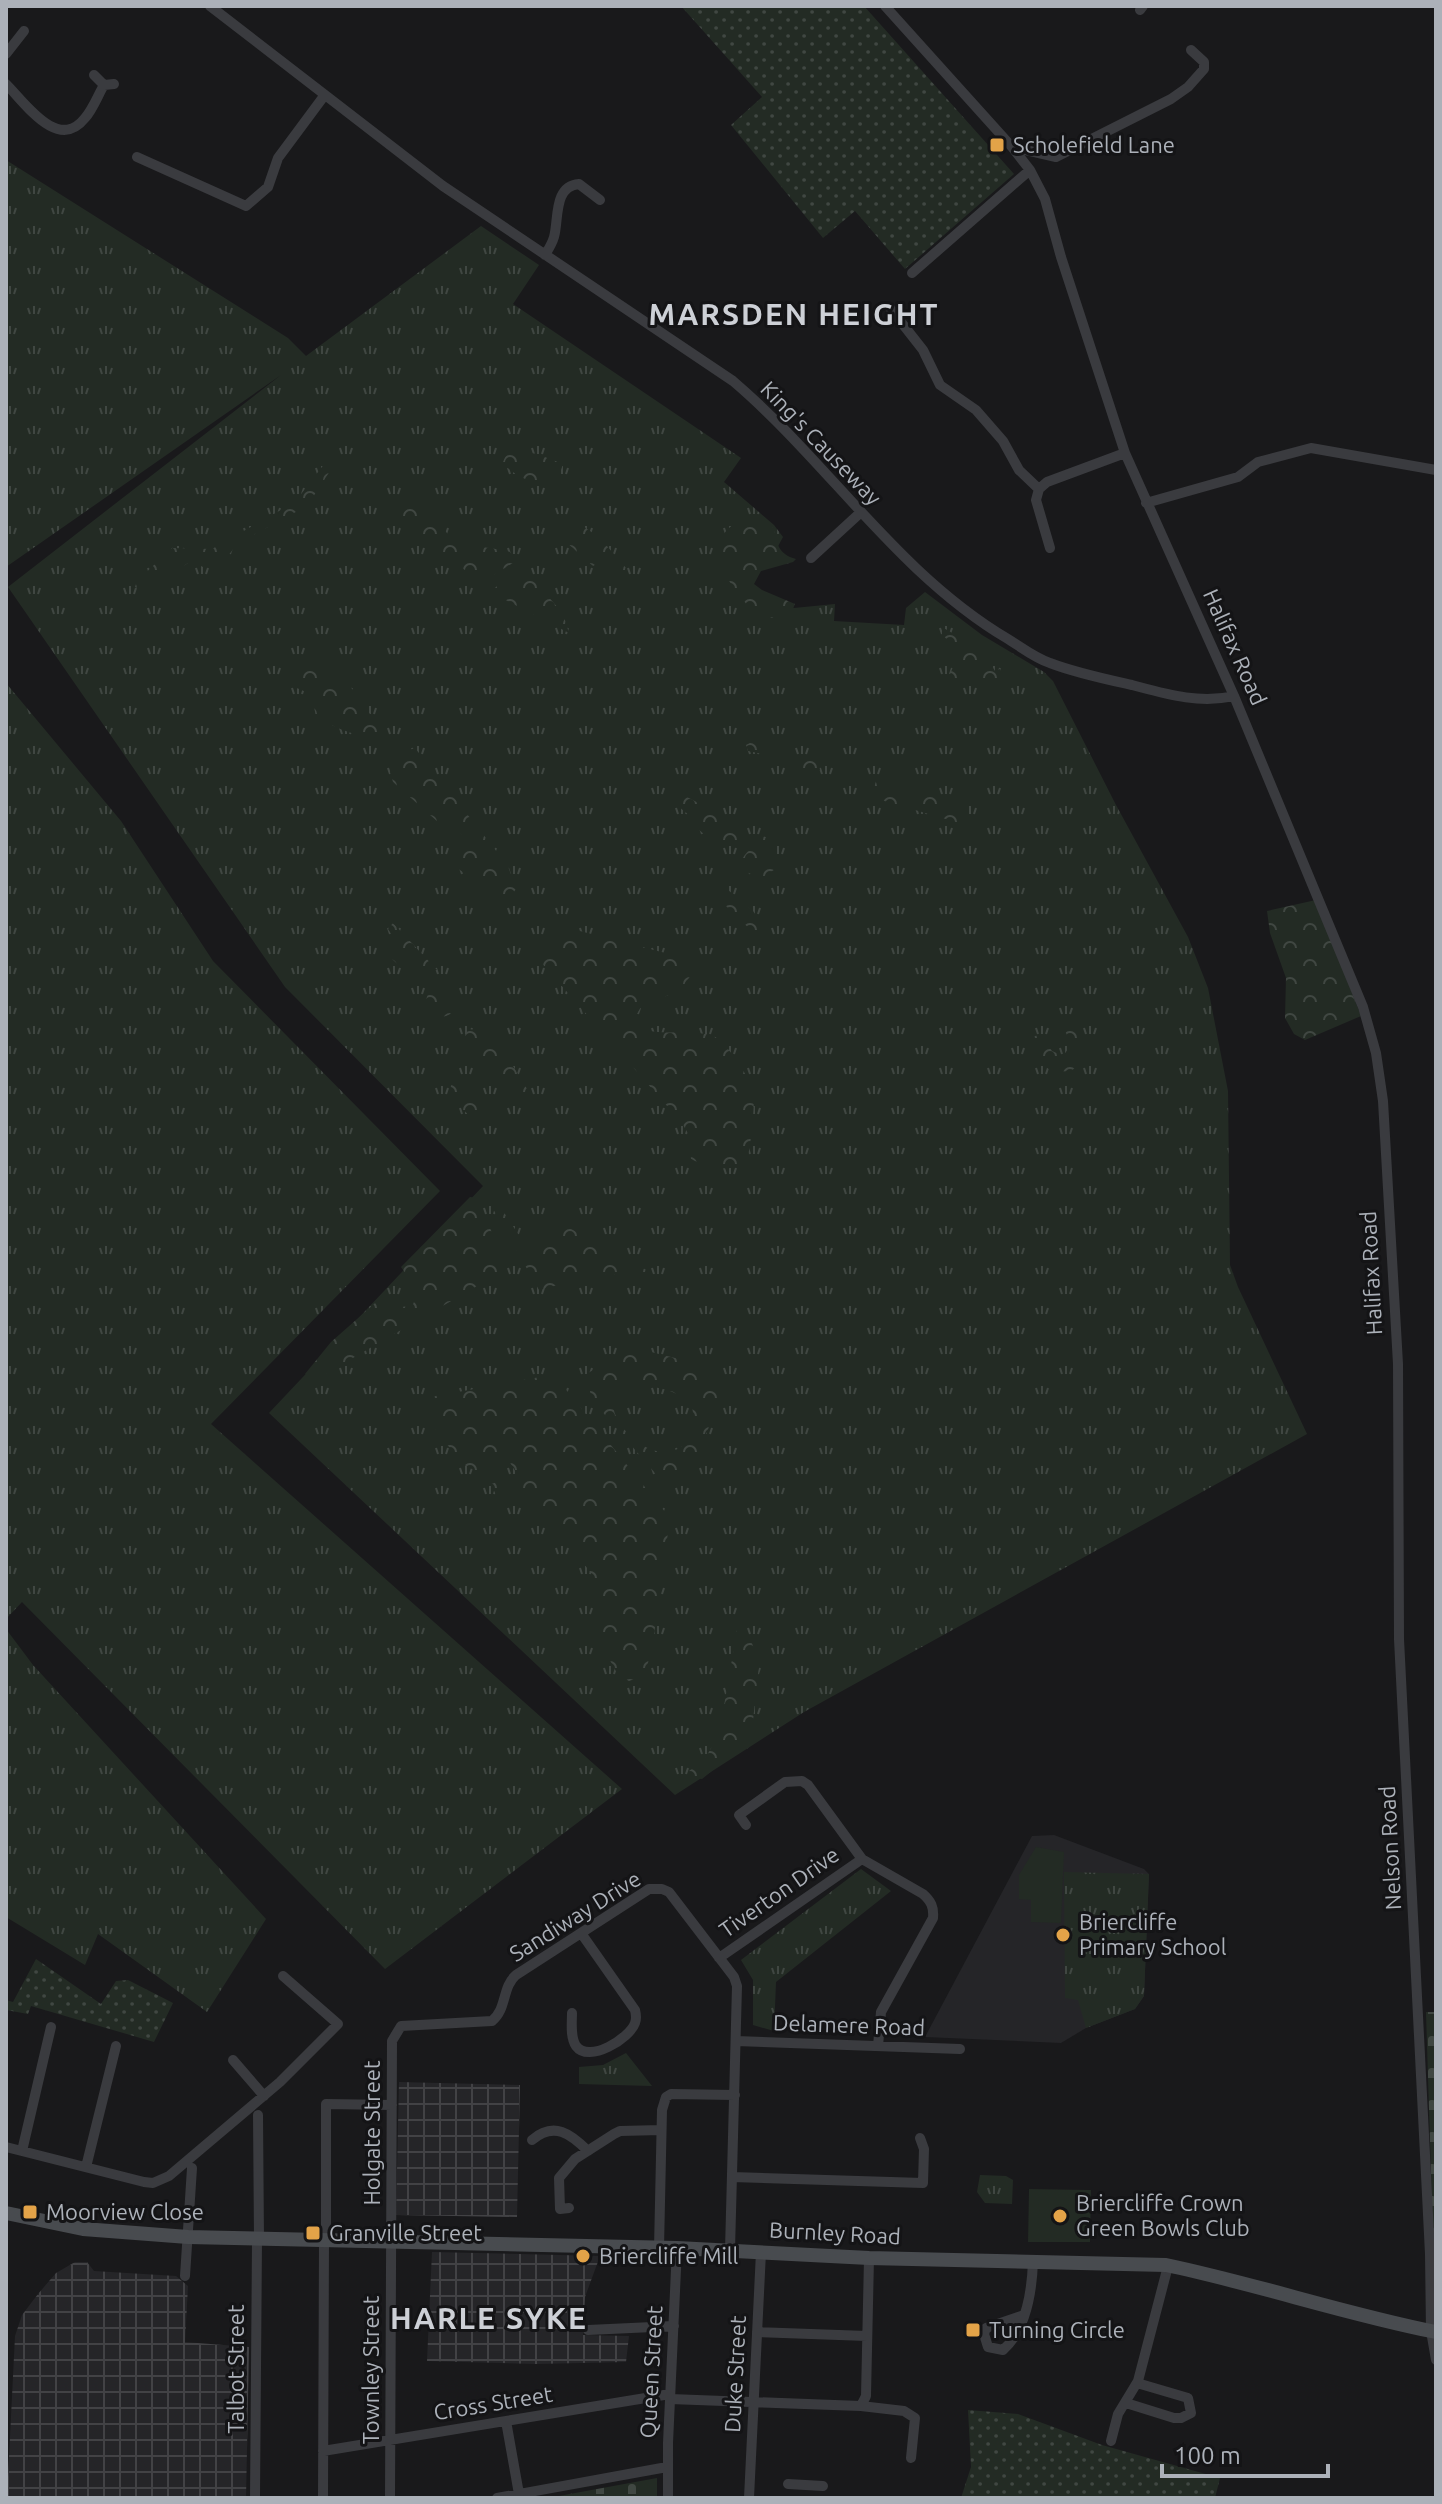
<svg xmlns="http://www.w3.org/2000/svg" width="1442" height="2504" font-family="Ubuntu,sans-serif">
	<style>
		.built { fill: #252528 }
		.industrial { fill: url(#industrial-grid) }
		.grass { fill: url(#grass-tufts) }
		.forest { fill: url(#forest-crowns); fill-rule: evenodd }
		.cemetery { fill: url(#cemetery-stones) }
		.garden { fill: url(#garden-dots) }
		.pitch { fill: #232b24 }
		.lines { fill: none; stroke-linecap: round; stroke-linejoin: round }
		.street { stroke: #3a3b3f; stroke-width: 10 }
		.secondary { stroke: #484b4f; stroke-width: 14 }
		.poi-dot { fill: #e3a348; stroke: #141416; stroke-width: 3 }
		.labels { text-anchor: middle; stroke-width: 6; stroke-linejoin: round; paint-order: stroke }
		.poi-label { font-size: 22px; fill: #acb1b9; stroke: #141416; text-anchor: start }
		.street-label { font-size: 22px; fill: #acb1b9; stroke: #141416 }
		.district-label { font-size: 30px; font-weight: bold; letter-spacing: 2px; fill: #cdd0d6; stroke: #141416 }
	</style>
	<defs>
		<pattern id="industrial-grid" width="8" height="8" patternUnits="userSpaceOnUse" patternTransform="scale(2)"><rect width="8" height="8" fill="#252528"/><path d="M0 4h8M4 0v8" fill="none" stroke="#424245"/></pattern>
		<pattern id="grass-tufts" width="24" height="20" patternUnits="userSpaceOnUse" patternTransform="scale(2)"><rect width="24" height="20" fill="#232b24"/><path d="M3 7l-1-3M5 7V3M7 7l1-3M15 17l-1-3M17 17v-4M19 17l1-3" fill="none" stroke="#404742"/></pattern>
		<pattern id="forest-crowns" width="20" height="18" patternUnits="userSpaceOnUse" patternTransform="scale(2)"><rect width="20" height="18" fill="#232b24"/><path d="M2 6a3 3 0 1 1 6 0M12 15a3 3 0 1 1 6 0" fill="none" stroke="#404742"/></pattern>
		<pattern id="cemetery-stones" width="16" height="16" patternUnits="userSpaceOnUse" patternTransform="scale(2)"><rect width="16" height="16" fill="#232b24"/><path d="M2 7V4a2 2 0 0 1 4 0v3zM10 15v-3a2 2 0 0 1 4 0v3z" fill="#404742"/></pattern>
		<pattern id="garden-dots" width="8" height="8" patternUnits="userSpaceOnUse" patternTransform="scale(2)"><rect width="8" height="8" fill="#232b24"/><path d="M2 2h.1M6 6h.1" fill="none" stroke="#404742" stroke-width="1.8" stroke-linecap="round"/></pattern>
	</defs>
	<rect width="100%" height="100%" fill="#19191b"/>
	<!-- built -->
	<path class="built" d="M 1054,1835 L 1144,1869 L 1149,1874 L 1144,1996 L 1135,2009 L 1086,2028 L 1061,2043 L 925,2037 L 1032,1836 Z"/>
	<!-- industrial -->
	<path class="industrial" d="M 399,2082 L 520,2085 L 517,2217 L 396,2215 Z
		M 432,2252 L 600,2256 L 585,2297 L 583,2335 L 629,2336 L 626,2362 L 536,2364 L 427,2361 Z
		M 75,2262 L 87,2262 L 94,2271 L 176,2276 L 188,2286 L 185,2342 L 249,2347 L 246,2498 L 7,2498 L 15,2336 L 22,2315 L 38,2294 L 56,2273 Z"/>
	<!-- grass -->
	<path class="grass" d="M 6,160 L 288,338 L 306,356 L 481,226 L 539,265 L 513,304 L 741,458 L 724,482 L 774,525 L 783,537 L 776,550 L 749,586 L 794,608 L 835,604 L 834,621 L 904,625 L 906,608 L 925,592 L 982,635 L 1044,672 L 1053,681 L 1116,805 L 1188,937 L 1208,988 L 1228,1091 L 1230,1265 L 1238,1287 L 1307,1434 L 804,1712 L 675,1795 L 269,1413 L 483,1186 L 285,987 L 8,587 L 281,375 L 6,567 Z
		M 6,683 L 121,821 L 213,961 L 440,1191 L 211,1424 L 622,1789 L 385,1969 L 22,1602 L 6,1619 Z
		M 6,1629 L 33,1665 L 266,1919 L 207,2012 L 98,1934 L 85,1965 L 6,1917 Z
		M 861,1869 L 891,1891 L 776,1982 L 774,2031 L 753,2025 L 753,1980 L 741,1960 Z
		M 1064,1872 L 1149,1874 L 1144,1996 L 1135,2009 L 1086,2028 L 1078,2000 L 1065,1998 Z
		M 626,2053 L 652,2086 L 579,2084 L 579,2067 L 603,2065 Z
		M 980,2175 L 1006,2176 L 1013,2180 L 1012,2204 L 985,2203 L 977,2192 Z"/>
	<!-- forest -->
	<path class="forest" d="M 517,451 L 537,454 L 563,464 L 558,479 C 544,490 512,477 503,462 C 506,454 509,452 517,451 Z
		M 325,463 L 332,468 L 307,506 L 238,543 L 220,566 L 203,567 L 191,561 L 146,591 L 135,587 L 137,581 L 172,548 L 212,549 L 295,502 Z
		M 422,499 C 445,502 436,527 452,538 C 463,547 494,547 510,552 L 516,561 L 489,578 L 477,579 L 430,544 L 401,529 L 398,523 C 401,511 412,504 422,499 Z
		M 750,518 L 774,528 C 777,544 778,554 796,559 L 793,562 L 761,571 L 754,584 L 762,590 L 795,604 L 791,613 L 772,618 L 747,605 L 712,558 C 720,537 727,523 750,518 Z
		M 580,524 L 600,538 L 626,568 L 622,576 L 603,560 L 593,566 L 565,541 L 564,534 Z
		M 531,576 L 563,614 L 569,633 L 496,595 L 494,589 L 498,585 Z
		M 942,627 L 993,657 L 996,663 L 992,666 L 995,671 L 1000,669 L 1005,683 L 999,687 L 993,677 L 973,686 L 946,684 L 958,655 L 955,646 L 942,635 Z
		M 308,660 C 342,661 368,712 385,738 C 360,739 338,729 316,717 C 312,693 310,692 287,685 C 280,670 295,664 308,660 Z
		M 761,737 L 776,743 L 768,755 L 748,751 L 746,745 Z
		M 415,748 L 508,866 L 516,889 L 505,904 C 487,905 482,889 470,878 C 463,871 452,865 443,859 L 448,855 L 465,850 L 468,844 L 461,834 L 438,822 L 393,782 L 390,772 L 394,760 L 400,753 Z
		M 807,756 L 818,761 L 820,770 L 805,776 L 801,774 L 800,762 Z
		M 877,778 L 968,808 L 966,825 L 871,797 Z
		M 658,796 L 685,796 L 746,828 L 745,836 C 721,848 720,846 699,830 L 682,833 L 680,831 L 689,821 L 689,815 L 679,807 L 662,804 Z
		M 758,835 L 769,838 L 777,846 L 777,868 L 761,878 L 746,872 L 740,863 C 745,852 754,848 758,835 Z
		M 721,884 L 753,911 L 770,935 L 759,938 L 726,906 L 716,886 Z
		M 1316,900 L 1361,1016 L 1305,1040 L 1294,1034 L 1285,1018 L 1286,978 L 1270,933 L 1267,911 Z
		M 393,923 L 437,970 C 411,974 397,970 383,946 L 397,943 L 388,929 Z
		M 572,929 L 681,957 L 697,967 L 680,990 L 641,1007 L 635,1017 L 639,1028 C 663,1037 688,1028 713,1036 C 726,1041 749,1077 753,1090 C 756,1099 750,1155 746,1164 C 729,1172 708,1168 691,1159 L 689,1135 L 682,1123 L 539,960 L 539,953 L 548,936 Z
		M426 1002a15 15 0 1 1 30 0a15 15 0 1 1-30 0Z
		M 1071,1021 L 1082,1044 L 1081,1063 L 1071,1071 L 1052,1072 L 1033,1055 L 1027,1043 L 1029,1037 L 1041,1035 L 1052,1051 L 1063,1056 L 1071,1045 L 1064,1028 L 1066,1022 Z
		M 469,1029 L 493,1033 L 538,1107 L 522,1108 L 465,1035 Z
		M 469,1081 L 484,1093 L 495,1110 L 481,1127 L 450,1097 L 451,1085 Z
		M 470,1197 L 476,1198 L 507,1265 L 496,1275 L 315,1380 L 305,1374 L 331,1342 L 382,1297 L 399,1307 L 412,1306 C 421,1291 410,1280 401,1267 Z
		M 492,1207 L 499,1207 L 503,1211 L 524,1243 L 530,1244 C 540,1240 544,1227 556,1220 L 619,1257 L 643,1268 L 661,1279 L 664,1285 L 645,1289 L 626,1274 L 595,1275 L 539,1290 Z
		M 651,1352 L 707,1366 L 723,1390 L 694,1466 L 661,1480 L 593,1401 L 585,1375 L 614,1357 ZM 632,1386 C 655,1386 677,1388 692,1407 C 695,1419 692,1432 685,1442 C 657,1481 577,1397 632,1386 Z
		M 540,1377 L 559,1381 L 670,1518 L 652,1649 L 645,1673 L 640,1677 L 629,1681 L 618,1675 L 606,1653 L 598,1617 L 593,1576 L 533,1495 L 496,1495 L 491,1484 L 518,1476 L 508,1459 L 479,1473 L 461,1463 L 414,1400 Z
		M 737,1630 L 751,1640 L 759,1665 L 751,1739 L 702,1779 L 690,1777 L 689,1771 L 704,1760 L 719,1735 Z"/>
	<!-- cemetery -->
	<path class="cemetery" d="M 1426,2012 L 1436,2012 L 1436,2238 L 1433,2238 Z
		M 657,2478 L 657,2498 L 548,2498 Z"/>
	<!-- garden -->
	<path class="garden" d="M 681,6 L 864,6 L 1014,174 L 905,269 L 855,211 L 823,238 L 731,125 L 762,97 Z
		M 36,1959 L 101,2004 L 116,1981 L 128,1980 L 173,2003 L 154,2042 L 31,2006 L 28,2014 L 6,2010 L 6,2000 L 13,2002 Z
		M 968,2410 L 1018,2414 L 1102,2445 L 1220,2478 L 1215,2498 L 961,2498 L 971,2467 Z"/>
	<!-- pitch -->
	<path class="pitch" d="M 1036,1847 L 1064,1852 L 1061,1923 L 1031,1922 L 1031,1900 L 1019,1899 L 1019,1875 Z
		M 1029,2189 L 1091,2190 L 1090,2242 L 1028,2242 Z"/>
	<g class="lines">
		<!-- street -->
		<path class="street" d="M 210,6 L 443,186 L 733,381 C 829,463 898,574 1008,639 C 1021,647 1035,658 1050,663 C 1076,673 1105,679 1132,685 C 1166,694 1199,704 1234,696
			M 885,6 L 1012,147 L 1030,170 L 1045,199 L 1061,257 L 1125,453 L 1234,696 L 1363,1007 L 1376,1053 L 1383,1101 L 1398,1364 L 1399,1639 L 1430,2254 L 1431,2331 L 1436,2360
			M 1140,10 L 1143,6
			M 6,54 L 24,31
			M 94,75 L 104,85 L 114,84
			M 6,84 C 26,104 58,152 85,118 C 93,109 98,95 104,85
			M 1012,147 L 1056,157 L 1171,99 L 1188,87 L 1204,69 L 1204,62 L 1191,50
			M 137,157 L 246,206 L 268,187 L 278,158 L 324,96
			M 545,255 C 548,250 552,244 554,237 C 559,220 553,186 579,184 L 600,200
			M 912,273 L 1030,170
			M 890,308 L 923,350 L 940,385 L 976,410 L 1003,441 L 1019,470 L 1039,489
			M 1146,503 L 1238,477 L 1258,462 L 1311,448 L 1436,470
			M 1050,548 L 1036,500 L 1039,489 L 1047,482 L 1125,453
			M 811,558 L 860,513
			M 746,1825 L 739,1815 L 785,1782 L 802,1781 L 808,1785 L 862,1859
			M 719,1958 L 862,1859 L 923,1894 C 931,1901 934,1907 933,1918 L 881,2012 L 878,2046
			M 572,2013 C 572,2023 570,2037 576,2046 C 589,2064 630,2038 635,2023 C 637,2018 636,2014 635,2010 L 581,1933
			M 736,2041 L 960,2049
			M 233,2060 L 264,2096
			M 258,2115 L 259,2240
			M 532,2140 C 554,2121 571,2134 588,2151
			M 6,2147 L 144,2182 L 153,2183 L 169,2176 L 280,2082 L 338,2024 L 283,1976
			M 22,2151 L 51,2027
			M 86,2167 L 116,2046
			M 732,2177 L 923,2183 L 924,2149 L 920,2138
			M 569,2208 L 560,2209 L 559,2178 L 575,2159 L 614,2134 L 620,2131 L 661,2130
			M 326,2242 L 326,2104 L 392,2105
			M 659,2248 L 662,2110 L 666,2097 L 671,2094 L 735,2095
			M 185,2276 L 192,2168
			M 1024,2315 L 986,2328 L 984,2334 L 988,2347 L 1003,2350 C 1027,2329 1032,2291 1033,2261
			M 588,2330 L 674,2326
			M 757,2332 L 867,2336
			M 670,2399 L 861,2406 L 866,2396 L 869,2258
			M 1126,2403 L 1174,2418 L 1181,2418 L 1191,2413 L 1188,2398 L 1137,2383
			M 861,2406 L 904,2411 L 915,2418 L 911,2458
			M 506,2421 L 519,2494
			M 1111,2441 L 1118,2414 L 1138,2381 L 1168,2266
			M 323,2451 L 670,2394
			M 788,2484 L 823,2486
			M 255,2498 L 257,2240
			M 323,2498 L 324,2242
			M 390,2498 L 392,2041 L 401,2026 L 492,2021 C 507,2009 502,1987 516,1975 L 649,1889 L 662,1889 L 669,1892 L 734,1977 L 737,1986 L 730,2250
			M 497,2498 L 667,2467
			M 668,2498 L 668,2443 L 677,2248
			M 749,2498 L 761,2252"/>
		<!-- secondary -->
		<path class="secondary" d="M 6,2213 L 83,2229 L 188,2237 L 677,2248 L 869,2258 L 1166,2265 C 1257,2284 1345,2314 1436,2332"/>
	</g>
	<!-- markers -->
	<g class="poi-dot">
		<rect x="989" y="137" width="16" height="16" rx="4"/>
		<circle cx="1063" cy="1935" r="8"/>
		<rect x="22" y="2204" width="16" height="16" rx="4"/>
		<circle cx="1060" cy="2216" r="8"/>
		<rect x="305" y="2225" width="16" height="16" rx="4"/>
		<circle cx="583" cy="2256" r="8"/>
		<rect x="965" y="2322" width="16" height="16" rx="4"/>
	</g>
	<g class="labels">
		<!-- poi labels -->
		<g class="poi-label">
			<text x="1013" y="153">Scholefield Lane</text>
			<text x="1079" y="1930">Briercliffe<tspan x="1079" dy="25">Primary School</tspan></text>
			<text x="1076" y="2211">Briercliffe Crown<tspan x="1076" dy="25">Green Bowls Club</tspan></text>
			<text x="46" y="2220">Moorview Close</text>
			<text x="329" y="2241">Granville Street</text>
			<text x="599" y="2264">Briercliffe Mill</text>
			<text x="989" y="2338">Turning Circle</text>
		</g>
		<!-- street labels -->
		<g class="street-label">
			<text transform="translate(821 443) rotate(46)" y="8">King's Causeway</text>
			<text transform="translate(1235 647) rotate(66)" y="8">Halifax Road</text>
			<text transform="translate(1371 1273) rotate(-93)" y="8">Halifax Road</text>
			<text transform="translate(1390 1848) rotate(-93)" y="8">Nelson Road</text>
			<text transform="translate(779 1892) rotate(-35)" y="8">Tiverton Drive</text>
			<text transform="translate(575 1916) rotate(-32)" y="8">Sandiway Drive</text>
			<text transform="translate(849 2025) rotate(2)" y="8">Delamere Road</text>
			<text transform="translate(372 2133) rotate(-90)" y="8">Holgate Street</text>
			<text transform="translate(835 2233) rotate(3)" y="8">Burnley Road</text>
			<text transform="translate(236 2369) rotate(-90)" y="8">Talbot Street</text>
			<text transform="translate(371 2370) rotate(-90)" y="8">Townley Street</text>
			<text transform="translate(651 2372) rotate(-87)" y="8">Queen Street</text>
			<text transform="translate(735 2374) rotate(-87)" y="8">Duke Street</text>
			<text transform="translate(493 2403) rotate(-9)" y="8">Cross Street</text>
		</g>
		<!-- district labels -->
		<g class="district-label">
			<text x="794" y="325">MARSDEN HEIGHT</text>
			<text x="489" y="2329">HARLE SYKE</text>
		</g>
	</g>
	<!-- border -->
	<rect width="1442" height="2504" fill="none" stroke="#acb1b9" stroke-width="16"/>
	<!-- scale -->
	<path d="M1162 2464v12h166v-12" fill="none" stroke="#acb1b9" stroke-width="4"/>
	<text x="1174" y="2464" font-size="24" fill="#acb1b9" stroke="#141416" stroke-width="6" paint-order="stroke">100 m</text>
</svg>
